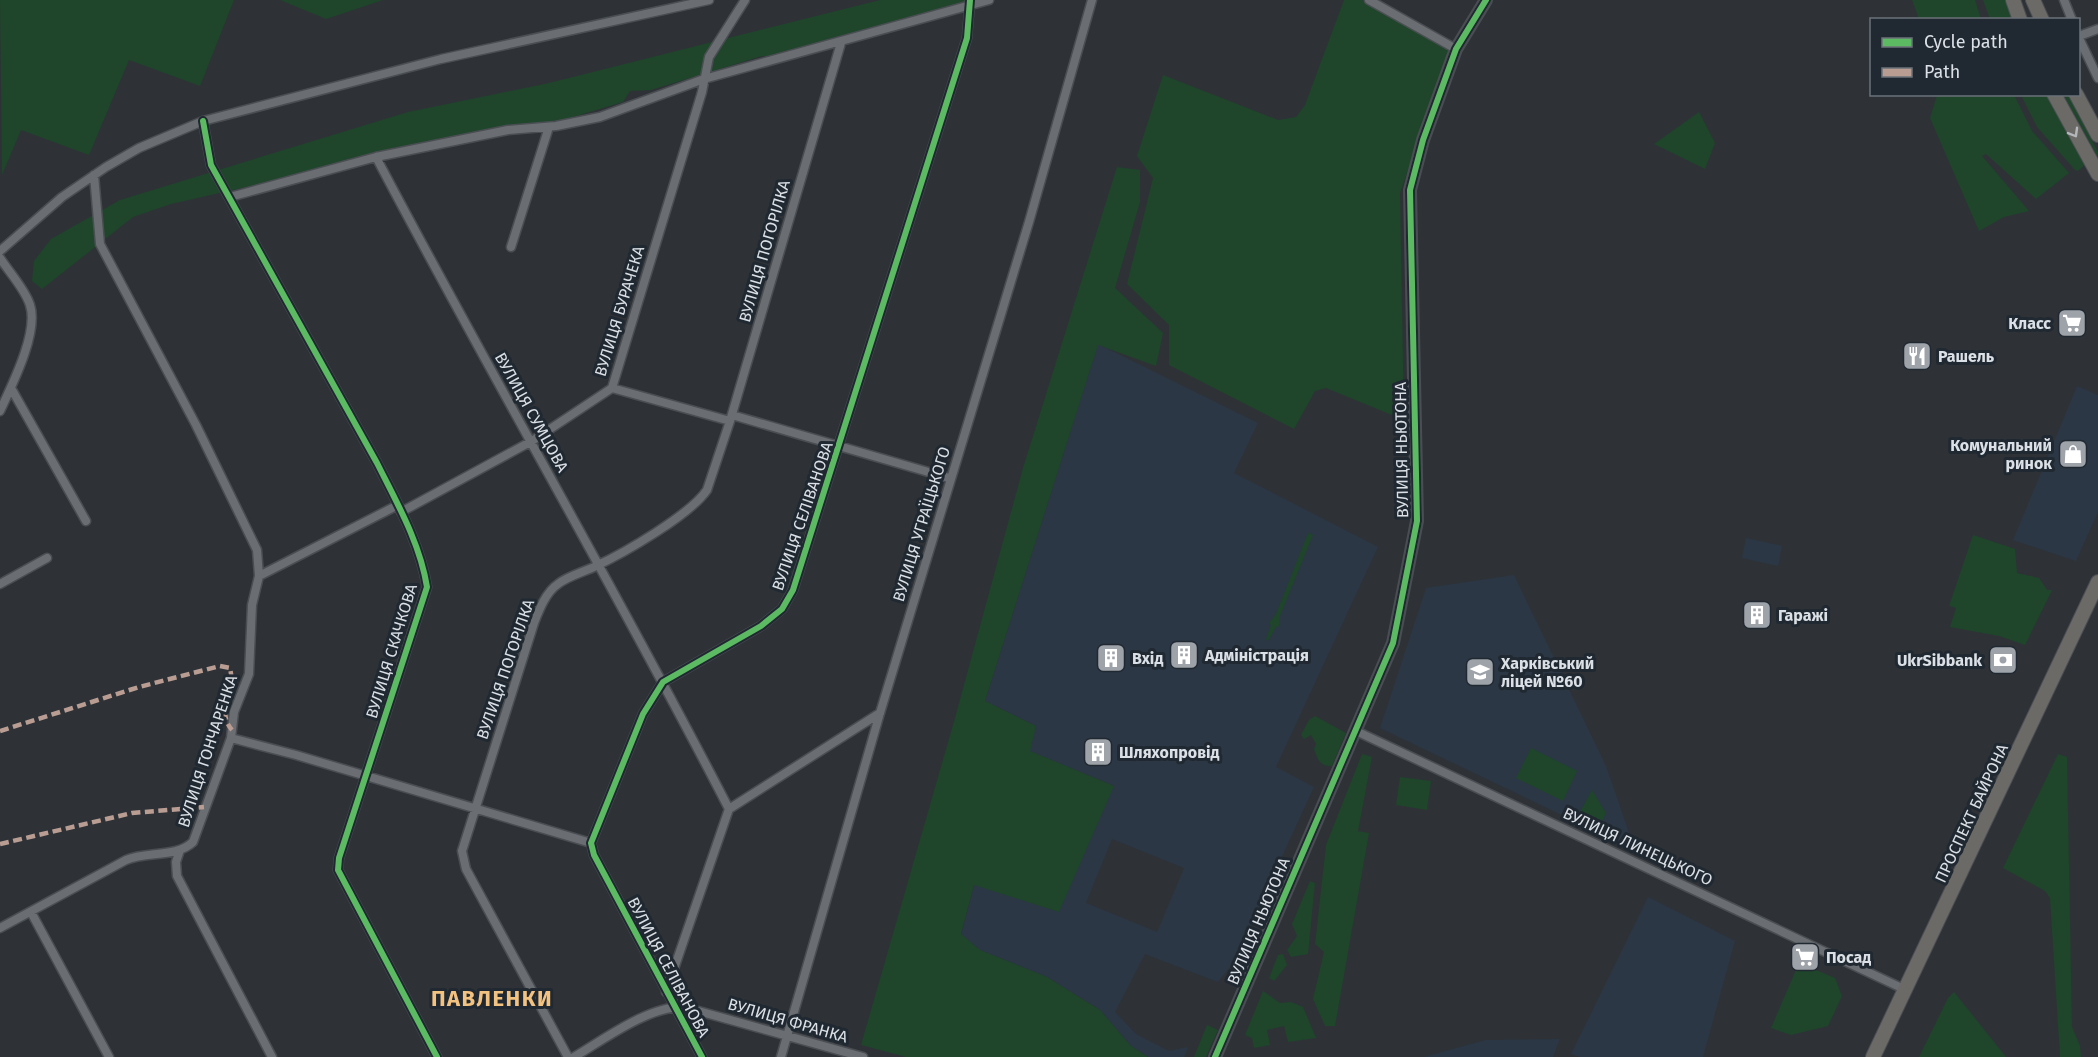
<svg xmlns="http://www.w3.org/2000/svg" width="2098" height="1057" font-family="'Fira Sans',sans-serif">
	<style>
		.built { fill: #2b3744; fill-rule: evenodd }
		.green { fill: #1f452b }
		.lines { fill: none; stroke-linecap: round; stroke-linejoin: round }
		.minor-casing { stroke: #4a4e53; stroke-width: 11 }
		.tertiary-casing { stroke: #4a4e53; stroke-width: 14 }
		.primary-casing { stroke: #4a4e53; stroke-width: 16 }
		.minor { stroke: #6a6e72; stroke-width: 8 }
		.tertiary { stroke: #6a6e72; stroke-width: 10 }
		.primary { stroke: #6c6a67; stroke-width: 14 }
		.quiet { stroke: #b99d93; stroke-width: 4.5; stroke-dasharray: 9 4.5; stroke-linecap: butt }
		.cycleway-casing { stroke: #202831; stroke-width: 10 }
		.cycleway { stroke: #5cba63; stroke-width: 6 }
		.oneway { stroke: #b4b7ba }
		.labels { text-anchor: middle; stroke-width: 6; stroke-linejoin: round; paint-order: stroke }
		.street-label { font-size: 16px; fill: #dbe0e6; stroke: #202831 }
		.poi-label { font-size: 16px; font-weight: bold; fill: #dbe0e6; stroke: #202831; text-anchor: start }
		.district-label { font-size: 22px; font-weight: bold; letter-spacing: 1.5px; fill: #f2c280; stroke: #202831 }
	</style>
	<rect width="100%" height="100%" fill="#2e3237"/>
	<!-- built -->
	<path class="built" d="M 1098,344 L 1258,423 L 1234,473 L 1378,547 L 1276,767 L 1314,787 L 1233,963 L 1218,982 L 1145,954 L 1115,1012 L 1136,1034 L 1169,1051 L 1188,1047 L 1184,1057 L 1148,1057 L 1131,1046 L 1100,1010 L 1047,977 L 980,950 L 961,935 L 974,885 L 1114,786 L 1029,751 L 1036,726 L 985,701 ZM 1112,839 L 1184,868 L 1157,932 L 1086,903 Z
		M 2077,386 L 2098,395 L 2098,512 L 2076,561 L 2013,540 Z
		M 1746,538 L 1782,546 L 1778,566 L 1742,558 Z
		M 1514,575 L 1606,766 L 1635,850 L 1380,728 L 1426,588 Z
		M 1648,897 L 1735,941 L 1703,1057 L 1580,1057 L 1571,1054 Z
		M 1560,1039 L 1553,1057 L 1424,1057 L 1486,1040 Z"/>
	<!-- green -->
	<path class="green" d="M 0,0 L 234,0 L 200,86 L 129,60 L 89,155 L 21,130 L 2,175 Z
		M 280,0 L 383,0 L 326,19 Z
		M 880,0 L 986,0 L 778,56 L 762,56 L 651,90 L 630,91 L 623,102 L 560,121 L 503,127 L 391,149 L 282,179 L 171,204 L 133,217 L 42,289 L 32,281 L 34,261 L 51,239 L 120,200 L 408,112 L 549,83 Z
		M 1344,0 L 1362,0 L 1447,48 L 1448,58 L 1400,193 L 1404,420 L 1326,388 L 1315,391 L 1294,429 L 1169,365 L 1169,325 L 1127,284 L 1153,178 L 1137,156 L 1163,75 L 1278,120 L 1296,117 L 1305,105 Z
		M 1912,0 L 1975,0 L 1981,19 L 1919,19 Z
		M 1983,0 L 2009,0 L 2016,19 L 1990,19 Z
		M 1937,95 L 2014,95 L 2032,131 L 2069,173 L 2036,199 L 1986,154 L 1982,156 L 2029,211 L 2004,217 L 1979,231 L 1930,118 Z
		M 2021,95 L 2049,95 L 2062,124 L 2086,164 L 2078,171 L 2075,170 L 2037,127 Z
		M 2063,95 L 2068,95 L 2098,152 L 2098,158 Z
		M 1699,112 L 1715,143 L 1705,169 L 1654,144 Z
		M 1117,167 L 1140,170 L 1140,202 L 1115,288 L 1163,333 L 1156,366 L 1098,345 L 985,701 L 1036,726 L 1030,751 L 1114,786 L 1059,912 L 974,885 L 961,934 L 980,950 L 1047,977 L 1100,1010 L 1131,1046 L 1148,1057 L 906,1057 L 861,1045 L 955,718 L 1023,468 Z
		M 1308,533 L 1313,535 L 1280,616 L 1279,626 L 1276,627 L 1268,641 L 1266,639 L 1271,625 L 1269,623 L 1276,614 Z
		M 1973,535 L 2015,549 L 2017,573 L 2039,578 L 2047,590 L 2052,590 L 2025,645 L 1999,636 L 1950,627 L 1956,608 L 1949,606 Z
		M 1315,716 L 1346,733 L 1332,766 C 1320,767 1317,758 1314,749 L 1316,744 L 1311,735 L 1304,739 L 1301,735 L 1309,720 Z
		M 1531,748 L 1577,771 L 1563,801 L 1516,778 Z
		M 1362,754 L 1372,757 L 1358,831 L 1369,833 L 1335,1026 L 1325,1026 L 1313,999 L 1324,952 L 1315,944 L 1326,845 Z
		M 2058,754 L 2067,757 L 2072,1027 L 2080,1046 L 2081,1057 L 2060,1057 L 2050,898 L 2045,891 L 2003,868 Z
		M 1400,777 L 1431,781 L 1427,810 L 1396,805 Z
		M 1592,790 L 1606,813 L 1598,830 L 1576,819 Z
		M 1310,881 L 1315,883 L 1308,954 L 1291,957 L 1287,950 L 1297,936 L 1292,924 Z
		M 1283,954 L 1287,965 L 1274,981 L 1269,978 L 1278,955 Z
		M 1799,963 L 1835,978 L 1842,996 L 1828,1026 L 1791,1035 L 1771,1028 Z
		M 1263,991 L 1280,1003 L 1291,1002 L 1303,1007 L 1316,1038 L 1288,1042 L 1284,1026 L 1267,1030 L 1270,1045 L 1254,1048 L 1252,1038 L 1245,1035 Z
		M 1954,992 L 2006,1057 L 1919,1057 L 1948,998 Z
		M 1207,1025 L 1218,1030 L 1206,1057 L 1194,1057 Z"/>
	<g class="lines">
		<!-- minor casing -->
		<g class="minor-casing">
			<path id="minor" d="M 1369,0 L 1456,49
				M 2064,0 L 2072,20
				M 2078,36 L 2098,78
				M 2079,36 L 2098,29
				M 203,121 L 211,165 L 377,463 C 397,503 420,543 427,587 L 339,858 L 338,870 L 437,1057
				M 376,157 C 491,376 616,589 729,809 L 880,713
				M 230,197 L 376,157 L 508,130 L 556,126 L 600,117 L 704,79 L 989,0
				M 511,247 L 549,127
				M 0,251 L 62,197 L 106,167 L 139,148 L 203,121 L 441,59 L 709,0
				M 0,258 C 9,272 25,289 30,305 C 39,332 12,385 0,411
				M 11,388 L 86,521
				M 612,388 L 730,421
				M 732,415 L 949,478
				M 401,512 L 532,441 L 612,388 L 702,92 L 709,57 L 745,0
				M 259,576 L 398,505
				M 0,584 L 47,558
				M 1356,731 L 1906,990
				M 231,738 L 296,755 L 591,843
				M 180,850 L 176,862 L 177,876 L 272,1057
				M 31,912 L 109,1057
				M 0,928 L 126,860 C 147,851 176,858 193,842 L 231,738 L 234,712 L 249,674 L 252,605 L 259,576 L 257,550 L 196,425 L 100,244 L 94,175
				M 666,992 L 729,809
				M 568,1057 L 466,869 L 462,851 L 534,623 C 539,610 546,592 558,584 C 568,576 584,572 596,566 C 624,553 690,515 707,490 L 730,421 L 841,43
				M 574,1057 C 603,1040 650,1005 684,1007 L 863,1057
				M 702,1057 L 594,855 L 591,843 L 643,714 L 663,682 L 761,626 L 782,609 L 793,590 L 967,38 L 970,0
				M 781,1057 L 880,713 L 1029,222 L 1092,0"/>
		</g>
		<!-- tertiary casing -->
		<g class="tertiary-casing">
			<path id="tertiary" d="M 1215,1057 L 1393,643 L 1417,521 L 1410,190 L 1423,140 L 1456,49 L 1486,0"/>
		</g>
		<!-- primary casing -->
		<g class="primary-casing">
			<path id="primary" d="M 2013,0 L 2020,20
				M 2033,0 L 2042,20
				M 2054,94 L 2098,174
				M 2076,94 L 2098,135
				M 1873,1057 L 2098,582"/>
		</g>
		<!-- minor -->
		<use href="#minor" class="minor"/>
		<!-- tertiary -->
		<use href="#tertiary" class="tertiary"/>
		<!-- primary -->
		<use href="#primary" class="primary"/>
		<!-- quiet -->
		<path class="quiet" d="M 0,731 L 139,687 L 220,666 L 230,668 C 231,674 233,681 231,688 C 227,704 220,716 232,730
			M 0,844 L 132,813 L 204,807"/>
		<!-- cycleway casing -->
		<g class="cycleway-casing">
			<path id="cycleway" d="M 203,121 L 211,165 L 377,463 C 397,503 420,543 427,587 L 339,858 L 338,870 L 437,1057
				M 702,1057 L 594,855 L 591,843 L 643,714 L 663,682 L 761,626 L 782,609 L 793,590 L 967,38 L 970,0
				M 1215,1057 L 1393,643 L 1417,521 L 1410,190 L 1423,140 L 1456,49 L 1486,0"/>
		</g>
		<!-- cycleway -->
		<use href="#cycleway" class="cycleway"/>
	</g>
	<!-- one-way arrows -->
	<defs><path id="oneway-chevron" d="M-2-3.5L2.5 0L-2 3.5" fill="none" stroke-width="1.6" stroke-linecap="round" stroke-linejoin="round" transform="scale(1.5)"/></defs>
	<use class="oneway" href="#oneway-chevron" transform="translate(2074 133) rotate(60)"/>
	<!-- icons -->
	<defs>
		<g id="supermarket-square" transform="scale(1.5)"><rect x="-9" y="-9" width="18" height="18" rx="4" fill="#9ea3a9" stroke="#202831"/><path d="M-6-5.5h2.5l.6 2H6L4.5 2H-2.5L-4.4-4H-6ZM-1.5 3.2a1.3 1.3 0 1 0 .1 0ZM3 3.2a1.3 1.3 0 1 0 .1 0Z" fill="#fff"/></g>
		<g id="restaurant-square" transform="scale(1.5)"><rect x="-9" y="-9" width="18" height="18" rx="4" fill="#9ea3a9" stroke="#202831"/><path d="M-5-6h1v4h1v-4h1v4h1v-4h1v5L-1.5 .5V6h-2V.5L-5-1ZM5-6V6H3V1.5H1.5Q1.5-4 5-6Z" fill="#fff"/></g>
		<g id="shop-square" transform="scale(1.5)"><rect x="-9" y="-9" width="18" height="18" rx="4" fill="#9ea3a9" stroke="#202831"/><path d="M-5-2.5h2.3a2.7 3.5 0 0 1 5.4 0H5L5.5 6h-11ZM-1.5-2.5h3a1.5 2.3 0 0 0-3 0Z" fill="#fff"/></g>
		<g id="building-square" transform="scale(1.5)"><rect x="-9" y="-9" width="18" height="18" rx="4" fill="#9ea3a9" stroke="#202831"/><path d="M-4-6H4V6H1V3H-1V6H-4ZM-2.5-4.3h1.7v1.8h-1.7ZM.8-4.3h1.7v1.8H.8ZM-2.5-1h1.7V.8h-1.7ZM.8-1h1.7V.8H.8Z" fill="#fff"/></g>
		<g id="bank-square" transform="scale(1.5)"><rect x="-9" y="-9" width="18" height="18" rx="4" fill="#9ea3a9" stroke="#202831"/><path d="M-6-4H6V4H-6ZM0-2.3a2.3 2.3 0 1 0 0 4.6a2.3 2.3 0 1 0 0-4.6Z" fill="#fff"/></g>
		<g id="school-square" transform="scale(1.5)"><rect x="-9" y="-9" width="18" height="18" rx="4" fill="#9ea3a9" stroke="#202831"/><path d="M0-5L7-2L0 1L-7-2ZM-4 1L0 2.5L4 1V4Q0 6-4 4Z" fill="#fff"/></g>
	</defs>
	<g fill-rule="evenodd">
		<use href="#supermarket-square" x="2072" y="323"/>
		<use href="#restaurant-square" x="1917" y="356"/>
		<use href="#shop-square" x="2073" y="454"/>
		<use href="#building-square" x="1757" y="615"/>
		<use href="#building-square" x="1184" y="655"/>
		<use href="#building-square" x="1111" y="658"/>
		<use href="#bank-square" x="2003" y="660"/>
		<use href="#school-square" x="1480" y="672"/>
		<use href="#building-square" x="1098" y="752"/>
		<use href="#supermarket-square" x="1805" y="957"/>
	</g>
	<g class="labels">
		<!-- street labels -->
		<g class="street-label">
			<text transform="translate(764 251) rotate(-74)" y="6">ВУЛИЦЯ ПОГОРІЛКА</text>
			<text transform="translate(619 311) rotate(-73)" y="6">ВУЛИЦЯ БУРАЧЕКА</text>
			<text transform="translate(532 412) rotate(61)" y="6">ВУЛИЦЯ СУМЦОВА</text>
			<text transform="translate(1401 450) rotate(-91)" y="6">ВУЛИЦЯ НЬЮТОНА</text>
			<text transform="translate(802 516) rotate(-71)" y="6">ВУЛИЦЯ СЕЛІВАНОВА</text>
			<text transform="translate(921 524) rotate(-73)" y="6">ВУЛИЦЯ УГРАЇЦЬКОГО</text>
			<text transform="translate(391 651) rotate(-73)" y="6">ВУЛИЦЯ СКАЧКОВА</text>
			<text transform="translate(505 669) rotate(-71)" y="6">ВУЛИЦЯ ПОГОРІЛКА</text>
			<text transform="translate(207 751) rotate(-72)" y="6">ВУЛИЦЯ ГОНЧАРЕНКА</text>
			<text transform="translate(1971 813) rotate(-65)" y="6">ПРОСПЕКТ БАЙРОНА</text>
			<text transform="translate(1638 846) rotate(25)" y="6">ВУЛИЦЯ ЛИНЕЦЬКОГО</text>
			<text transform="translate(1258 921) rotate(-67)" y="6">ВУЛИЦЯ НЬЮТОНА</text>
			<text transform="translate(669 967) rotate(62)" y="6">ВУЛИЦЯ СЕЛІВАНОВА</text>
			<text transform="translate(788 1020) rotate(16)" y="6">ВУЛИЦЯ ФРАНКА</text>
		</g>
		<!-- poi labels -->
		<g class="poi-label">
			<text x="2051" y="329" text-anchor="end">Класс</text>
			<text x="1938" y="362">Рашель</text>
			<text x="2052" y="451" text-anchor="end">Комунальний<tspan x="2052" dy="18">ринок</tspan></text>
			<text x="1778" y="621">Гаражі</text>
			<text x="1205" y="661">Адміністрація</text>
			<text x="1132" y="664">Вхід</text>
			<text x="1982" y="666" text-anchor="end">UkrSibbank</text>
			<text x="1501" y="669">Харківський<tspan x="1501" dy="18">ліцей №60</tspan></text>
			<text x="1119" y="758">Шляхопровід</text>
			<text x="1826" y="963">Посад</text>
		</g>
		<!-- district labels -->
		<g class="district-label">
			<text x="492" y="1006">ПАВЛЕНКИ</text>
		</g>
	</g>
	<!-- legend -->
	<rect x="1870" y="18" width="210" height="78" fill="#202831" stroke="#6b7279" stroke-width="1.5"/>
	<rect x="1882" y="38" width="30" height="9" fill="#5cba63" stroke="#6b7279" stroke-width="1.5"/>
	<text x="1924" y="48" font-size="18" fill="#dbe0e6">Cycle path</text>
	<rect x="1882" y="68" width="30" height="9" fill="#b99d93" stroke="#6b7279" stroke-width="1.5"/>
	<text x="1924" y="78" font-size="18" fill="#dbe0e6">Path</text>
</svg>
